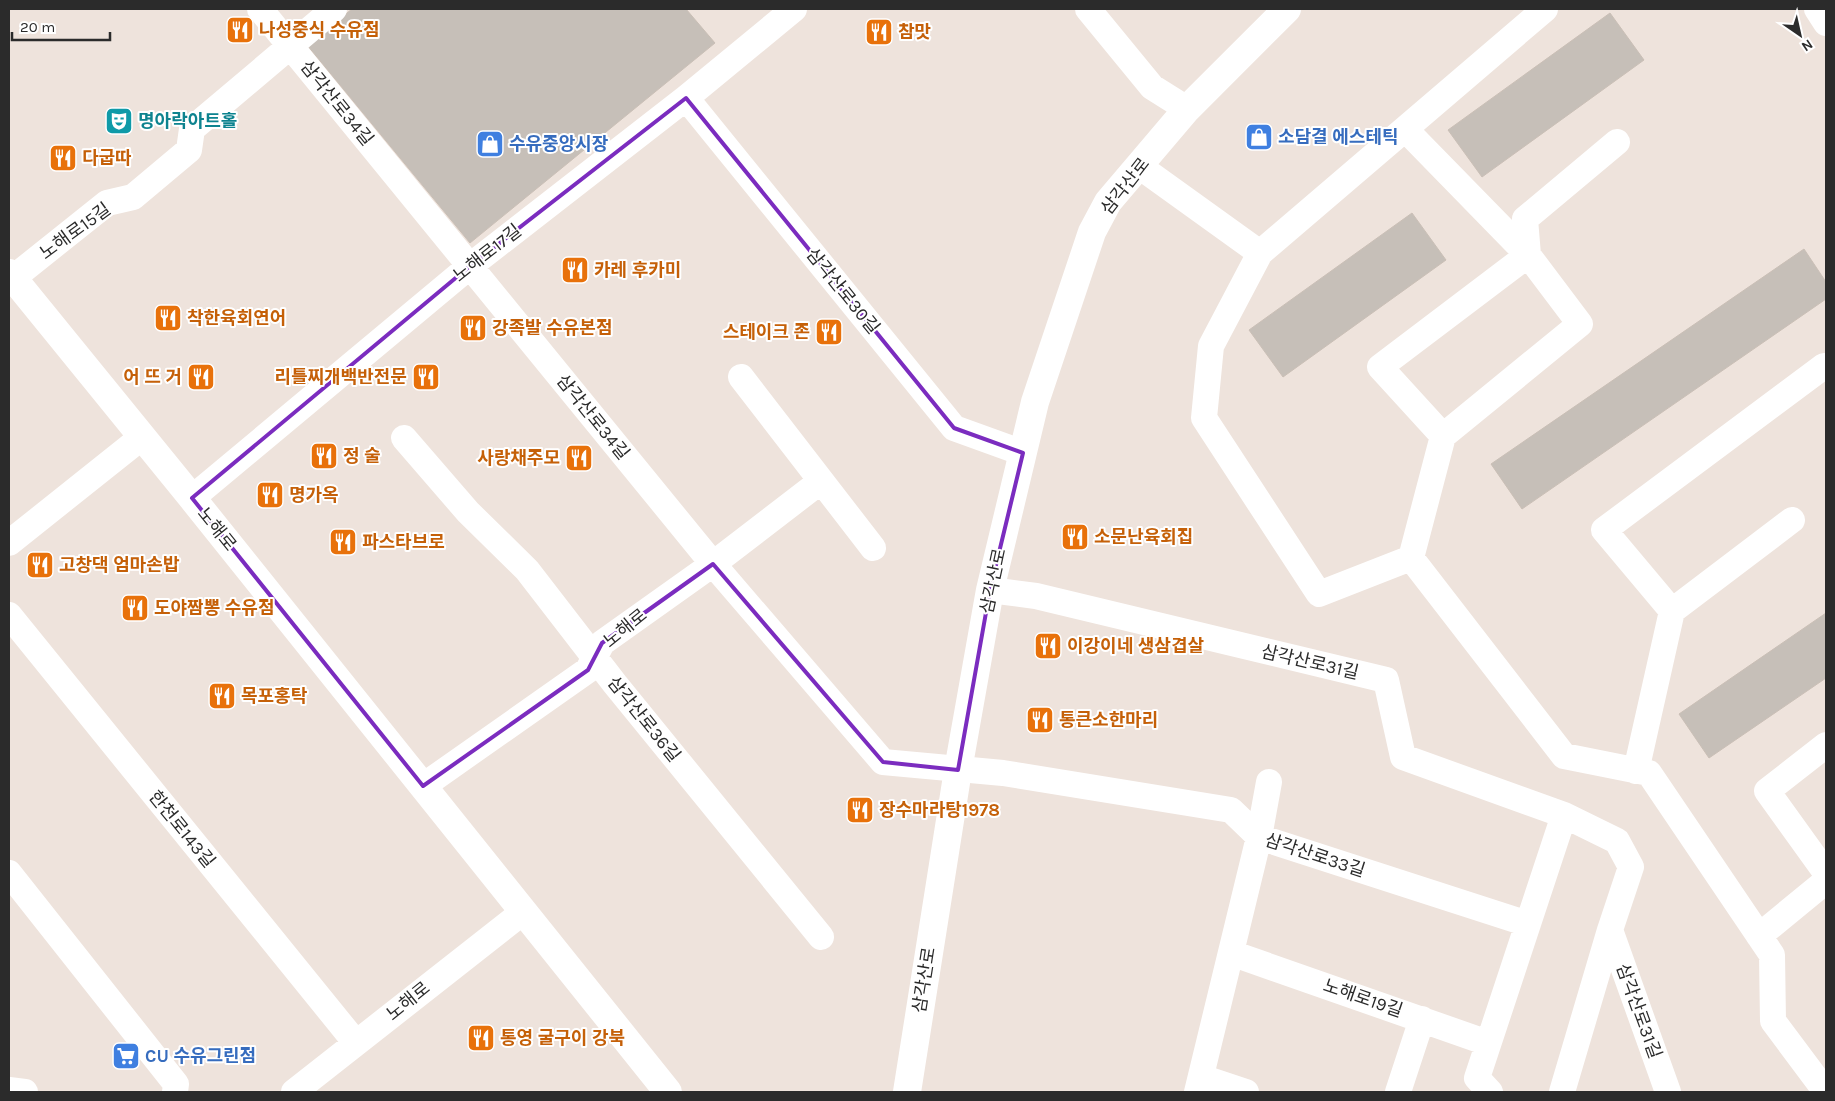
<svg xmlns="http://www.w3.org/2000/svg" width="1835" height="1101" font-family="Karla,'Noto Sans KR',sans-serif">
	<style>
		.building { fill: #c6bfb8; stroke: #cabfb6 }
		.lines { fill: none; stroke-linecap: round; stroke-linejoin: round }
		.minor { stroke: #fff; stroke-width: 26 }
		.tertiary { stroke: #fff; stroke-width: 28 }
		.secondary { stroke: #fff; stroke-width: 28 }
		.marked { fill: none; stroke: #7b2cbf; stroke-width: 4; stroke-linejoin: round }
		.labels { text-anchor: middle; stroke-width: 4; stroke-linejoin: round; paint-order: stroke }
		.food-label { font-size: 18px; font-weight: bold; fill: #c56008; stroke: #fff; text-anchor: start }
		.street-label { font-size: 18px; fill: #2b2b2b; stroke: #fff }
		.culture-label { font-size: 18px; font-weight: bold; fill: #0d838f; stroke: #fff; text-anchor: start }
		.shop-label { font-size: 18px; font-weight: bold; fill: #366cbe; stroke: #fff; text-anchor: start }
	</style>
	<rect width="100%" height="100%" fill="#eee3dc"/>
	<!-- building -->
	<path class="building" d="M 352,9 L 686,9 L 715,43 L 470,243 L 307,45 Z
		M 1610,13 L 1644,60 L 1482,177 L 1448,130 Z
		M 1412,213 L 1446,260 L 1283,377 L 1249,330 Z
		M 1804,249 L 1826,282 L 1826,299 L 1522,509 L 1491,464 Z
		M 1826,613 L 1826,678 L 1709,758 L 1679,714 Z"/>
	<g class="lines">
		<!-- minor -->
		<path class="minor" d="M 260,9 L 713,564 L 883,762 L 1003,773 L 1231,810 L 1259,837 L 1528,924
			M 1088,9 L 1152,87 L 1187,109
			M 1817,9 L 1826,23
			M 686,98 L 954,428 L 1023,453
			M 1405,129 L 1528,255
			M 1139,166 L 1260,253
			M 1528,255 L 1525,219 L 1617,142
			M 13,278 L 107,203 L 133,197 L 189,150 L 192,129 L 334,9
			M 741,377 L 873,548
			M 404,438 L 468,512 L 527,570 L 615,684 L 821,937
			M 192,498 L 470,266 L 686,98 L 794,9
			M 9,543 L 142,437
			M 1411,558 L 1319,594 L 1204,418 L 1211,346 L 1260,253 L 1545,9
			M 1411,558 L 1564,756 L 1649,773 L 1772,955 L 1773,1021 L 1826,1092
			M 1411,558 L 1443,436 L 1580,324 L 1528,255 L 1380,367 L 1443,436
			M 990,590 L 1036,596 L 1386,680 L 1403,757 L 1564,815 L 1617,841 L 1631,867 L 1610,930 L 1668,1092
			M 1672,611 L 1604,530 L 1824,366
			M 9,615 L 356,1043
			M 1826,745 L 1767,791 L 1826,873
			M 1636,771 L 1672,611 L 1792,520
			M 423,786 L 588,670 L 602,643 L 713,564 L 821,481
			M 9,873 L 176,1084 L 175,1092
			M 1759,936 L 1826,881
			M 1231,953 L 1488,1043
			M 1201,1077 L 1246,1092
			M 9,1090 L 25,1092
			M 294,1092 L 523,912
			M 1197,1092 L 1259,837 L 1269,782
			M 1398,1092 L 1422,1019
			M 1490,1092 L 1477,1078 L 1564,815
			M 1562,1092 L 1610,930"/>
		<!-- tertiary -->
		<path class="tertiary" d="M 907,1092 L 958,770 L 990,590 L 1035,402 L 1092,232 L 1108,202 L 1187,109 L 1287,9"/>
		<!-- secondary -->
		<path class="secondary" d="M 9,273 L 192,498 L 668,1092"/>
	</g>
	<!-- marked area -->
	<path class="marked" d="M 686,98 L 954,428 L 1023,453 L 990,590 L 958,770 L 883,762 L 713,564 L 602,643 L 588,670 L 423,786 L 192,498 L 470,266 Z"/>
	<!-- icons -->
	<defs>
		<g id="restaurant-square" transform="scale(1.4375)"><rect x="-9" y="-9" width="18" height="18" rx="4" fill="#e8710a" stroke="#fff"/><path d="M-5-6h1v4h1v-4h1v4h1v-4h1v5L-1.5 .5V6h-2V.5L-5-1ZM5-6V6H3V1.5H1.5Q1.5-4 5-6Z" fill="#fff"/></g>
		<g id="theatre-square" transform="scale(1.4375)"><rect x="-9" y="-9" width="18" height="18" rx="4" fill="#0f9aa8" stroke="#fff"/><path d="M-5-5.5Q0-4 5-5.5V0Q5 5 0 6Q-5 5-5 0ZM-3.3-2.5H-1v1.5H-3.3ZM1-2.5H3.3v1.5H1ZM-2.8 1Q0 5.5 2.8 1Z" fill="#fff"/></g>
		<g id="shop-square" transform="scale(1.4375)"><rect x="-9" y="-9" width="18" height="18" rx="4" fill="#3f7fe0" stroke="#fff"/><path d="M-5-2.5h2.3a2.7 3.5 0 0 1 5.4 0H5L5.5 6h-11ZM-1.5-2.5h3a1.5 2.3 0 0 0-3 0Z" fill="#fff"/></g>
		<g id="supermarket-square" transform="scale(1.4375)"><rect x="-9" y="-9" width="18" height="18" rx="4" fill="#3f7fe0" stroke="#fff"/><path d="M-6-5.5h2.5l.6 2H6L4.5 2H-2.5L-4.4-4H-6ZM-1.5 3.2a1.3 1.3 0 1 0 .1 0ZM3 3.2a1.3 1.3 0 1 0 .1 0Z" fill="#fff"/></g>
	</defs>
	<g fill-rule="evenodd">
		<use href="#restaurant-square" x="240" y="30"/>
		<use href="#restaurant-square" x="879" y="32"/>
		<use href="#theatre-square" x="119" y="121"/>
		<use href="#shop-square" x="1259" y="137"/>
		<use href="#shop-square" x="490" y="144"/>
		<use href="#restaurant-square" x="63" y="158"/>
		<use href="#restaurant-square" x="575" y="270"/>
		<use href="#restaurant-square" x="168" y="318"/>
		<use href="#restaurant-square" x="473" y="328"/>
		<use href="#restaurant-square" x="829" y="332"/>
		<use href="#restaurant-square" x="201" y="377"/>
		<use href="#restaurant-square" x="426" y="377"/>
		<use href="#restaurant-square" x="324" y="456"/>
		<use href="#restaurant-square" x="579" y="458"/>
		<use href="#restaurant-square" x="270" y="495"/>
		<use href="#restaurant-square" x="1075" y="537"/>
		<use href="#restaurant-square" x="343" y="542"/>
		<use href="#restaurant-square" x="40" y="565"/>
		<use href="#restaurant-square" x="135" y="608"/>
		<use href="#restaurant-square" x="1048" y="646"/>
		<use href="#restaurant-square" x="222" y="696"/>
		<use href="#restaurant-square" x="1040" y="720"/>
		<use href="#restaurant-square" x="860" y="810"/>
		<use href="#restaurant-square" x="481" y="1038"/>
		<use href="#supermarket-square" x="126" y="1056"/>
	</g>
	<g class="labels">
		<!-- food labels -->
		<g class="food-label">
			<text x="259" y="36">나성중식 수유점</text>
			<text x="898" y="38">참맛</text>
			<text x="82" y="164">다굽따</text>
			<text x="594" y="276">카레 후카미</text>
			<text x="187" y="324">착한육회연어</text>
			<text x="492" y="334">강족발 수유본점</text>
			<text x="810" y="338" text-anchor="end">스테이크 존</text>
			<text x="182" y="383" text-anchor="end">어 뜨 거</text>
			<text x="407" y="383" text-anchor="end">리틀찌개백반전문</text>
			<text x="343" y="462">정 술</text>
			<text x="560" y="464" text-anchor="end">사랑채주모</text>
			<text x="289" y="501">명가옥</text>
			<text x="1094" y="543">소문난육회집</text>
			<text x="362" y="548">파스타브로</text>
			<text x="59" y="571">고창댁 엄마손밥</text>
			<text x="154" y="614">도야짬뽕 수유점</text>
			<text x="1067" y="652">이강이네 생삼겹살</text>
			<text x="241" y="702">목포홍탁</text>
			<text x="1059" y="726">통큰소한마리</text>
			<text x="879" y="816">장수마라탕1978</text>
			<text x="500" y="1044">통영 굴구이 강북</text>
		</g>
		<!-- street labels -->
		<g class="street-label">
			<text transform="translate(337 103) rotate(51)" y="6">삼각산로34길</text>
			<text transform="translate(1125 186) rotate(-52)" y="6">삼각산로</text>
			<text transform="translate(75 231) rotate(-36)" y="6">노해로15길</text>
			<text transform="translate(487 253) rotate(-38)" y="6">노해로17길</text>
			<text transform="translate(843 291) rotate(51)" y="6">삼각산로30길</text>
			<text transform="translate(593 417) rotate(51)" y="6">삼각산로34길</text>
			<text transform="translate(217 529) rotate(51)" y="6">노해로</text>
			<text transform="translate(993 581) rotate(-78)" y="6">삼각산로</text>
			<text transform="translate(625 628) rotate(-39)" y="6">노해로</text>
			<text transform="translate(1310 662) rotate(13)" y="6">삼각산로31길</text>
			<text transform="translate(644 719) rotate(51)" y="6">삼각산로36길</text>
			<text transform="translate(182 829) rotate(51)" y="6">한천로143길</text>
			<text transform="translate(1315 855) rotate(18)" y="6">삼각산로33길</text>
			<text transform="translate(924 980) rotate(-81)" y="6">삼각산로</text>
			<text transform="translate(1363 998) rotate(19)" y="6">노해로19길</text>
			<text transform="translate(408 1001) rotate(-39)" y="6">노해로</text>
			<text transform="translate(1639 1011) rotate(70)" y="6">삼각산로31길</text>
		</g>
		<!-- culture labels -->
		<g class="culture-label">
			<text x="138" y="127">명아락아트홀</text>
		</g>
		<!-- shop labels -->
		<g class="shop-label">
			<text x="1278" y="143">소담결 에스테틱</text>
			<text x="509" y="150">수유중앙시장</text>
			<text x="145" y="1062">CU 수유그린점</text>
		</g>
	</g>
	<!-- border -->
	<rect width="1835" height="1101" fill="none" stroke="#2b2b2b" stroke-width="20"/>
	<!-- north arrow -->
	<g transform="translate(1800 35) rotate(146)" stroke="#ffffff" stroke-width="4" paint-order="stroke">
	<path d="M0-4L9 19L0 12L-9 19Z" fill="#2b2b2b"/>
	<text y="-8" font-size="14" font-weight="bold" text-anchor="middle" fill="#2b2b2b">N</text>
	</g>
	<!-- scale -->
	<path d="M12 32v8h98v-8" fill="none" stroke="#2b2b2b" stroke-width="2.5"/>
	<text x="20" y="32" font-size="15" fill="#2b2b2b" stroke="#ffffff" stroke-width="4" paint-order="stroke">20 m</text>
</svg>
